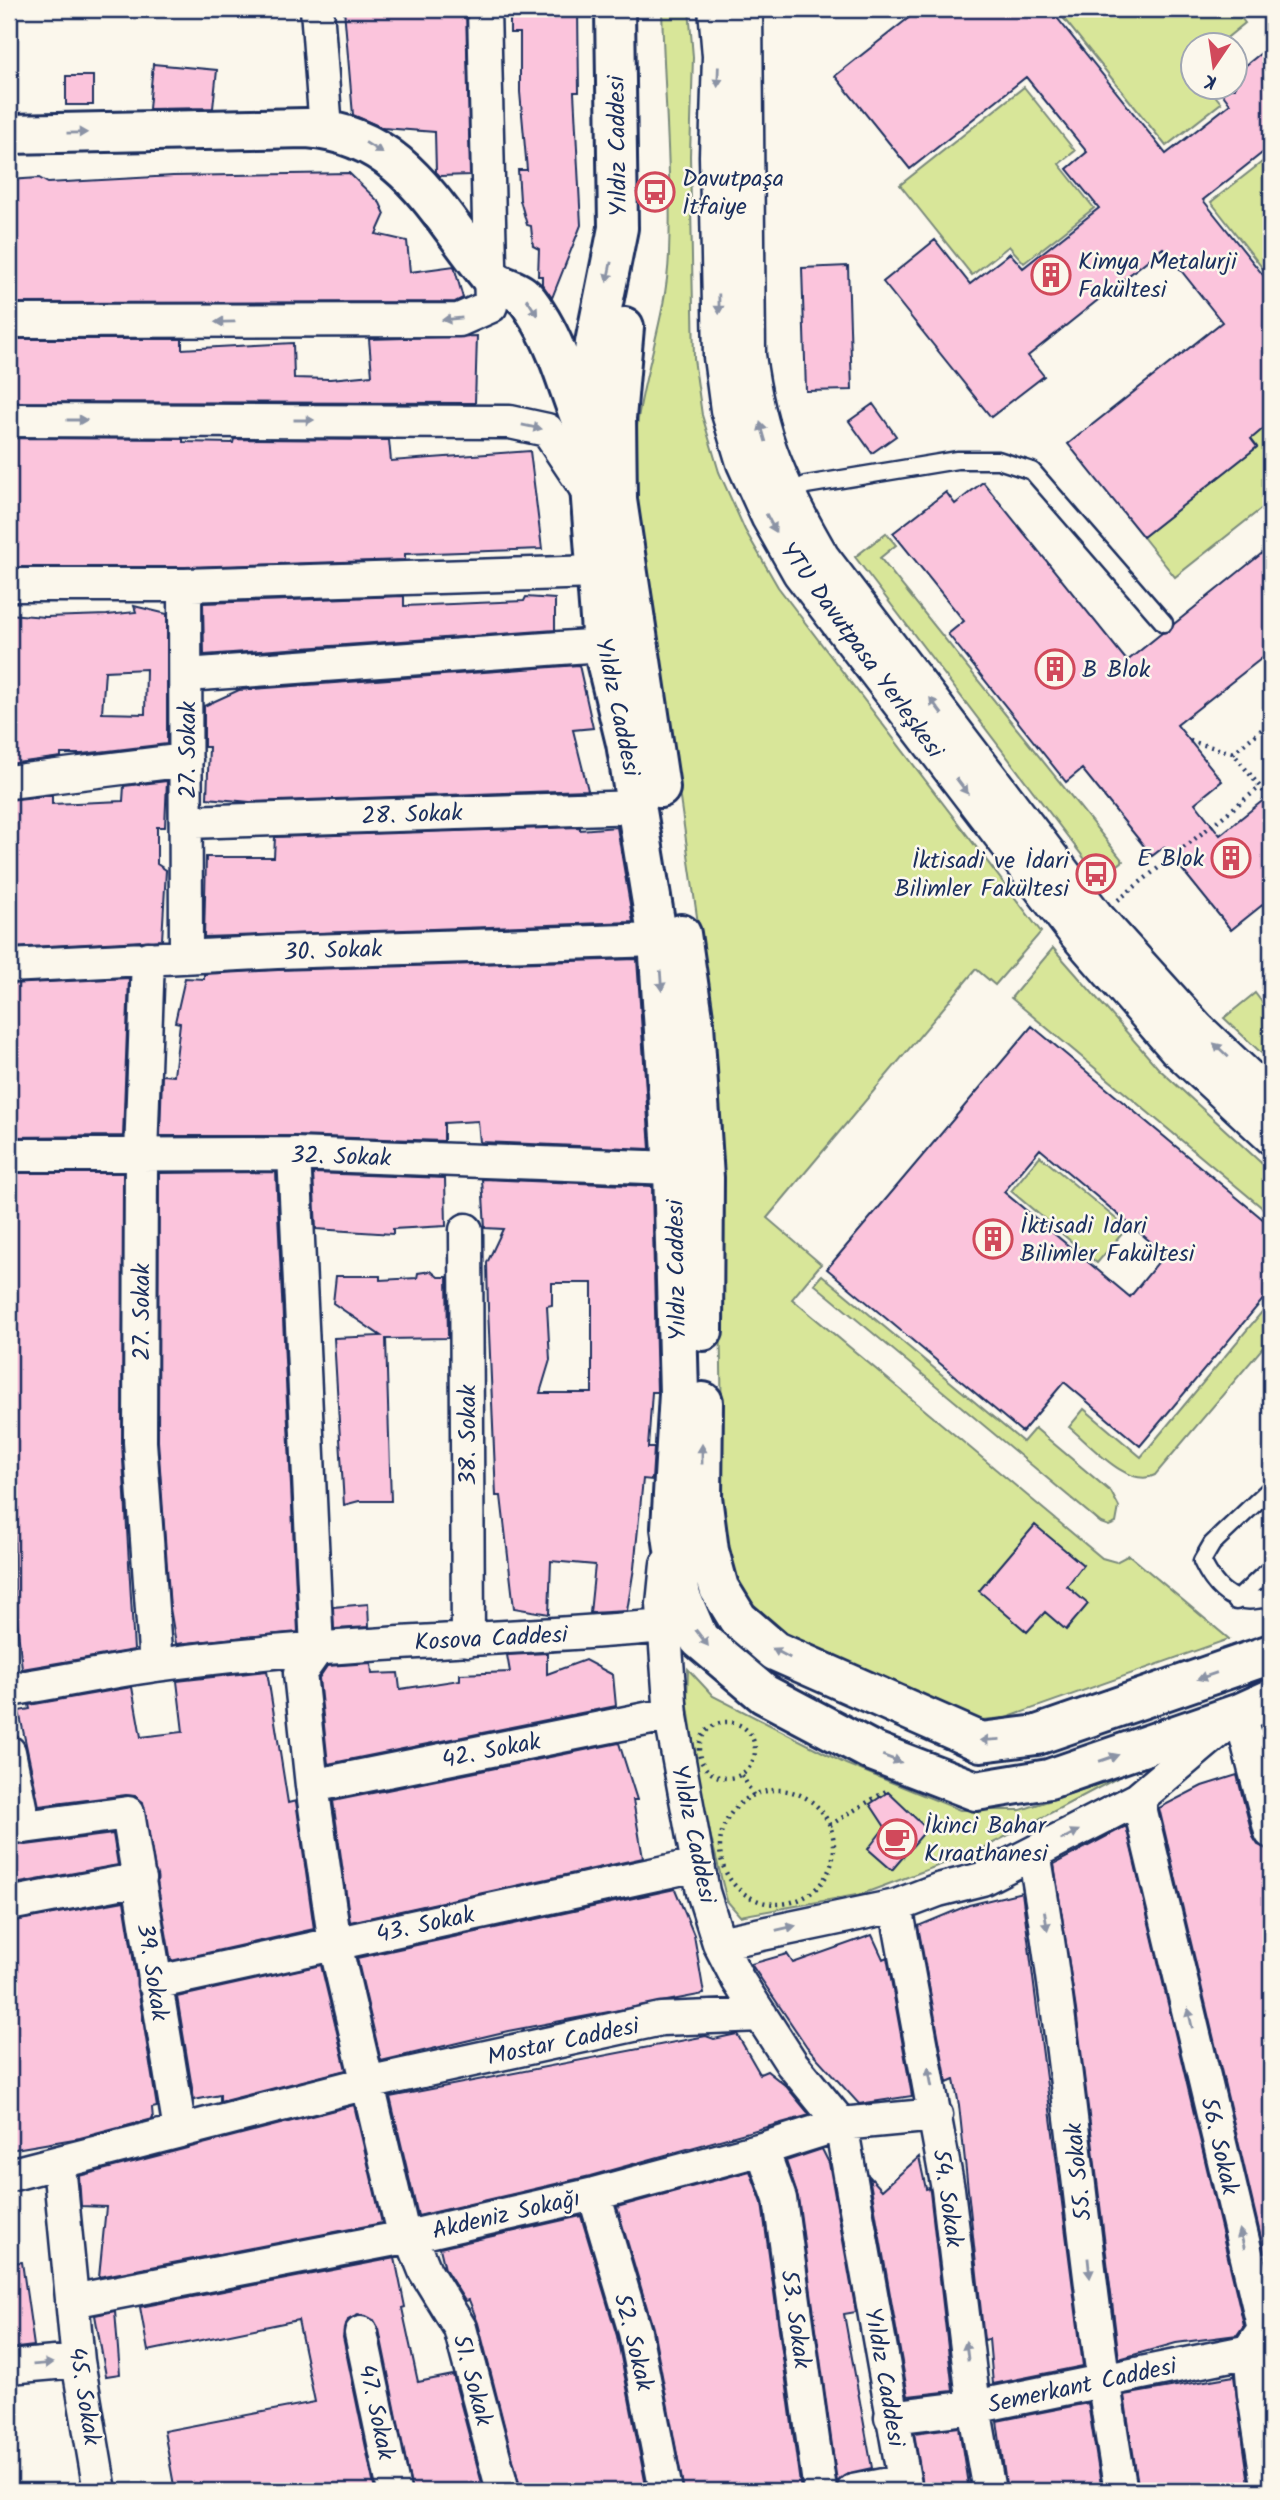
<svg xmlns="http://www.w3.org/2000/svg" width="1280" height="2500" font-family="Kalam,sans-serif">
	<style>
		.green { fill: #d8e699; stroke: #7a8a7c; stroke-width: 2 }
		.building { fill: #fbc4dc; stroke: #1b2f5e; stroke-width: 2; fill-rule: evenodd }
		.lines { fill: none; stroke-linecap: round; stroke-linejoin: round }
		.lane-casing { stroke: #1b2f5e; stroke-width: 21 }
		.street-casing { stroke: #1b2f5e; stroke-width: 37 }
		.secondary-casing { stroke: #1b2f5e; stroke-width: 44 }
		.path { stroke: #1b2f5e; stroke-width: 4.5; stroke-dasharray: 2 5; stroke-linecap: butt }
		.lane { stroke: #fbf7ec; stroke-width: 16 }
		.street { stroke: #fbf7ec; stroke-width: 32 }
		.secondary { stroke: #fbf7ec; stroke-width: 38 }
		.oneway { fill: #8b93a5 }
		.labels { text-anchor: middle; stroke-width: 5; stroke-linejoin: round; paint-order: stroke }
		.street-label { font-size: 24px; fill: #1b2f5e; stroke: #fbf7ec }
		.poi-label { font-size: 24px; fill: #1b2f5e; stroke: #fbf7ec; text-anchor: start }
	</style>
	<rect width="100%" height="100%" fill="#fbf7ec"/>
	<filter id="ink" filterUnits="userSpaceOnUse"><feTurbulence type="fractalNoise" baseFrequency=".0143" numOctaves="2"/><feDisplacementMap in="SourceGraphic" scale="14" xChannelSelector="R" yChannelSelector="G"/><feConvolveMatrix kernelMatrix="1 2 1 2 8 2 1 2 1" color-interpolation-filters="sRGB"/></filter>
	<g filter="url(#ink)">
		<!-- green -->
		<path class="green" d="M 662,9 L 689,9 L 693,57 L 690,156 L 694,359 L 702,415 L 719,472 L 745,530 L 778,587 L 1041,932 L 995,985 L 976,969 L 767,1218 L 821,1264 L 792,1299 L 1102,1558 L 1116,1562 L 1129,1555 L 1229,1639 L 1006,1718 L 981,1720 L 956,1715 L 779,1634 L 740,1597 L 724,1549 L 718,1182 L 705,972 L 634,479 C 631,397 666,332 669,254 C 672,175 664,88 662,9 Z
			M 1056,9 L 1234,9 L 1245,23 L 1218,45 L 1192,46 L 1192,88 L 1209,88 L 1221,103 L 1166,146 Z
			M 1024,87 L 1075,151 L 1059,164 L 1094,208 L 1024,263 L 1009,246 L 972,275 L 900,185 Z
			M 1271,155 L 1271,279 L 1211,202 Z
			M 1258,407 L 1271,423 L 1271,501 L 1175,577 L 1143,537 L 1257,447 L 1238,423 Z
			M 886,533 L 896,545 L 880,558 L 1123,861 L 1100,879 L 855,557 Z
			M 1053,948 L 1158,1068 L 1271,1172 L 1271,1215 L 1011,998 Z
			M 1255,993 L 1271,1014 L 1271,1062 L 1224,1018 Z
			M 1040,1156 L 1127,1228 L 1097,1263 L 1011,1191 Z
			M 822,1275 L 1023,1442 L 1035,1428 L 1111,1492 L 1119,1507 L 1116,1523 L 1109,1526 L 1101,1523 L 814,1284 Z
			M 1271,1301 L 1271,1338 L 1155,1475 C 1128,1489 1090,1444 1069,1427 L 1084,1409 L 1141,1457 Z
			M 688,1669 L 713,1696 L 846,1764 L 960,1810 L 1021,1810 L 1117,1778 L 980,1850 L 862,1894 L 740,1916 L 727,1901 L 702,1802 L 687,1700 Z"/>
		<!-- building -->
		<path class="building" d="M 344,9 L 466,9 L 470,175 L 440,176 L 436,172 L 435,132 L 383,128 L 353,115 Z
			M 510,9 L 578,9 L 579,92 L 574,92 L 581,225 L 552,298 L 542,284 L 542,276 L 538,276 L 539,249 L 533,246 L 531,226 L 527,225 L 520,200 L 518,170 L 527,170 L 520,92 L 520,33 L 510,33 Z
			M 920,9 L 1050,9 L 1166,154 L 1230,104 L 1218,88 L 1235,88 L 1235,74 L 1271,45 L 1271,146 L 1203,200 L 1271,285 L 1271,422 L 1251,439 L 1257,447 L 1143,537 L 1068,444 L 1222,322 L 1163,248 L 1028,356 L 1044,376 L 991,417 L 883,282 L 935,240 L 970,284 L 1010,253 L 1023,268 L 1099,208 L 1067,169 L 1087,152 L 1026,77 L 910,169 L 835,76 Z
			M 153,64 L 217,70 L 213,108 L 149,109 Z
			M 66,76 L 93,76 L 93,105 L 66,105 Z
			M 349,173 L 380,203 L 385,214 L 376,234 L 407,241 L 410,272 L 454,266 L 463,298 L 455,302 L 9,303 L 9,180 L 39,178 L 48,183 L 173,176 Z
			M 848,266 L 852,390 L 806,391 L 802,268 Z
			M 477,336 L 475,403 L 9,402 L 9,339 L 182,339 L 182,349 L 293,343 L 294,378 L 330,379 L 372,375 L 369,339 Z
			M 873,404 L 896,436 L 872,453 L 849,421 Z
			M 9,438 L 183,439 L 183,442 L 233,443 L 234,439 L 389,440 L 391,461 L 530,451 L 542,549 L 405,554 L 405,560 L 185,567 L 13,567 L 9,538 Z
			M 983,482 L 1127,661 L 1162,633 L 1170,631 L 1174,624 L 1271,546 L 1271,651 L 1177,725 L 1222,781 L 1195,803 L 1220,835 L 1271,794 L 1271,898 L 1231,930 L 1164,847 L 1152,856 L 1082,769 L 1066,782 L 948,634 L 964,621 L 893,533 L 946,492 L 955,504 Z
			M 404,596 L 404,606 L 524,601 L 526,597 L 555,599 L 555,630 L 204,655 L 203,603 Z
			M 134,606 L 167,614 L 167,744 L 82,754 L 61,754 L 61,757 L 9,764 L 9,614 L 45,617 L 107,615 L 136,612 ZM 146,669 L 145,714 L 102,713 L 105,671 Z
			M 579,665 L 593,728 L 573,730 L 588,790 L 250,802 L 207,798 L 209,747 L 204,747 L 204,706 L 239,690 Z
			M 167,781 L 165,827 L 157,827 L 157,864 L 166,870 L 162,940 L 9,948 L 9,800 L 52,795 L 52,804 L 123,801 L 124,786 Z
			M 580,827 L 580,830 L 617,827 L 633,922 L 204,937 L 206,857 L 274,857 L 275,837 Z
			M 637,959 L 650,1149 L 480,1142 L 478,1121 L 444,1123 L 444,1141 L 295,1136 L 160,1136 L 162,1075 L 174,1076 L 180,1023 L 175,1022 L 185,978 L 204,979 L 204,974 L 278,970 Z
			M 129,978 L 123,1136 L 9,1137 L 9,984 Z
			M 1032,1026 L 1271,1226 L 1271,1290 L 1140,1446 L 1064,1382 L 1022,1432 L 827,1269 ZM 1040,1149 L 1165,1254 L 1130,1297 L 1004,1192 Z
			M 276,1172 L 298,1632 L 176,1644 L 170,1608 L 158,1441 L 159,1173 Z
			M 9,1173 L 123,1173 L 122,1442 L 134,1650 L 22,1669 L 15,1600 L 14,1477 L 9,1444 Z
			M 313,1173 L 445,1178 L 446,1226 L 393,1229 L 393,1234 L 316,1229 Z
			M 482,1179 L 652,1186 L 657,1392 L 652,1392 L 648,1448 L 654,1448 L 652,1480 L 643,1479 L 634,1568 L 627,1611 L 590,1613 L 595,1565 L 551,1561 L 549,1614 L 514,1608 L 501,1496 L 496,1496 L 488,1308 L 487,1263 L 503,1229 L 485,1228 ZM 552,1283 L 592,1283 L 592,1393 L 540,1393 L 550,1360 L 547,1306 L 552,1305 Z
			M 431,1271 L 438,1277 L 447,1277 L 448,1338 L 386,1339 L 391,1501 L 359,1501 L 344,1505 L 334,1338 L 381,1336 L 333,1303 L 336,1276 L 380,1276 L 380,1280 L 417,1278 L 418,1273 Z
			M 1035,1525 L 1083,1565 L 1067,1586 L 1088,1604 L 1066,1630 L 1045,1612 L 1027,1632 L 979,1591 Z
			M 368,1604 L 369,1627 L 334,1629 L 333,1607 Z
			M 547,1653 L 547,1674 L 585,1660 L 613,1675 L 616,1706 L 328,1764 L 319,1678 L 327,1666 L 371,1663 L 372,1674 L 398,1673 L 400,1689 L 460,1680 L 460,1674 L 510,1672 L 507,1655 Z
			M 267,1671 L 288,1803 L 296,1801 L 314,1929 L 171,1961 L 143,1802 L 135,1796 L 126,1795 L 39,1806 L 19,1711 L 30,1709 L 29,1705 L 132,1687 L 141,1737 L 183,1732 L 177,1681 Z
			M 619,1743 L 637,1800 L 633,1800 L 643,1858 L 350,1922 L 333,1801 Z
			M 1237,1775 L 1253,1837 L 1258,1845 L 1271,1850 L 1271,2280 L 1159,1808 L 1202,1786 Z
			M 888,1792 L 927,1829 L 892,1870 L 868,1849 L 885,1827 L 870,1804 Z
			M 1126,1826 L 1244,2325 L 1237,2335 L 1176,2343 L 1119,2359 L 1076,2010 L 1054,1864 Z
			M 113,1834 L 118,1865 L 9,1885 L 9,1837 L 17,1844 L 26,1845 Z
			M 675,1889 L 694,1935 L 704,1994 L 508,2031 L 381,2061 L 357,1958 Z
			M 1022,1892 L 1083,2366 L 993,2384 L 989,2339 L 984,2340 L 959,2105 L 954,2080 L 947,2083 L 918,1926 L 969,1905 Z
			M 124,1901 L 157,2107 L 152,2108 L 153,2119 L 80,2138 L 9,2150 L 9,1922 Z
			M 872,1935 L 883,1959 L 887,1957 L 912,2096 L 859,2104 L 807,2047 L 751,1964 L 787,1954 L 793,1963 Z
			M 321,1965 L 346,2070 L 220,2102 L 220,2095 L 194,2100 L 177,1997 Z
			M 737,2034 L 760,2074 L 767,2071 L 786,2086 L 810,2115 L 590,2176 L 418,2216 L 390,2097 L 706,2036 L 714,2039 Z
			M 354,2105 L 382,2223 L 99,2277 L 106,2207 L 81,2206 L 79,2176 Z
			M 822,2149 L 829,2163 L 856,2312 L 844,2314 L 872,2468 L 849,2473 L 837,2482 L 798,2197 L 786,2161 Z
			M 919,2157 L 926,2189 L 929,2188 L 930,2192 L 953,2391 L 908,2396 L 869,2176 L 882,2190 Z
			M 750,2171 L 762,2203 L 801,2491 L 684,2491 L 653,2328 L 617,2207 Z
			M 581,2216 L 617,2336 L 647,2491 L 521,2491 L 478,2323 L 469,2300 L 465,2301 L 445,2269 L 440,2248 Z
			M 395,2258 L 405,2307 L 402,2308 L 418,2382 L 453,2375 L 484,2491 L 412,2491 L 379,2329 L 374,2320 L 358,2315 L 348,2320 L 343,2337 L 375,2491 L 175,2491 L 164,2431 L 315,2402 L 314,2397 L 298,2320 L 148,2351 L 140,2307 Z
			M 22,2262 L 34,2346 L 9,2349 L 9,2263 Z
			M 115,2311 L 120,2374 L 106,2376 L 95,2315 Z
			M 1234,2376 L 1250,2491 L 1139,2491 L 1124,2395 Z
			M 1088,2403 L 1102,2491 L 1007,2491 L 997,2421 Z
			M 959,2427 L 969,2491 L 924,2491 L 914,2433 Z"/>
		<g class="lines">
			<!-- lane casing -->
			<g class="lane-casing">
				<path id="lane" d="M 788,494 L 806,485 L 957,460 L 998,460 L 1032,471 L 1164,623
					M 1271,1488 L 1212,1544 L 1202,1561 C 1217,1593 1237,1609 1271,1596
					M 1236,1601 L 1271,1568"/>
			</g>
			<!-- street casing -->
			<g class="street-casing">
				<path id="street" d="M 317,9 L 326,130
					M 715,9 L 719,56 L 716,156 L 720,357 L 727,410 L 743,463 L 768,518 L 799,573 L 1075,934 L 1176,1050 L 1271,1138
					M 746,9 L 749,355 C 759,437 782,487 823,557 L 1097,916 L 1198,1028 L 1271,1097
					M 9,321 L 459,320 L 491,306 L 484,9
					M 9,420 L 510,422 L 547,430 L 591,496
					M 9,585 L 185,585 L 596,572
					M 185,585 L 186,956
					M 186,675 L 602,645
					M 9,782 L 186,760
					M 187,822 L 638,807
					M 148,958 L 141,1154 L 140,1442 L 156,1665
					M 9,966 L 277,952 L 658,940
					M 294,1154 L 317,1649 L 300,1673 L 312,1786 L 335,1944 L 404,2238
					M 9,1155 L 294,1154 L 673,1168
					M 466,1230 L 468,1640
					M 667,1564 L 663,1604 L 671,1717 L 703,1892 L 719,1943 L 738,1980 L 792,2064 L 841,2124 L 906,2491
					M 9,1690 C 58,1682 107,1672 156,1665 C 324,1642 496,1641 665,1626
					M 9,1752 L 24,1827 L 128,1813 L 180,2131
					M 312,1786 L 671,1714
					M 1138,1799 L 1264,2329 L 1250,2349 L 1254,2395 L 1269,2491
					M 1034,1853 C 1071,2065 1084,2280 1121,2491
					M 9,1904 L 140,1879
					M 896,1906 L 948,2189 L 974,2407 L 989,2491
					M 719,1943 L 896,1906 L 938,1890 L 982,1879 L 1138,1799 L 1240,1713 L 1271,1832
					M 154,1983 L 697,1865
					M 762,2149 L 780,2199 L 820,2491
					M 59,2165 L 78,2361 L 100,2491
					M 9,2175 L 367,2083 L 661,2019 L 761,2015
					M 594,2194 L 635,2332 L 666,2491
					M 411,2236 L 425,2271 L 460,2328 L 503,2491
					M 72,2301 L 411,2236 L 594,2194 L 762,2149 L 841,2124 L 936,2115
					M 361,2333 L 394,2491
					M 9,2367 L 78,2361
					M 891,2417 L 974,2407 L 1270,2347
					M 853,2491 L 904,2481"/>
			</g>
			<!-- secondary casing -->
			<g class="secondary-casing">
				<path id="secondary" d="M 615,9 L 618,228 L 595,343 L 586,434 L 602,645 L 626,743 L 658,940 L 673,1168 L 679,1394 L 671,1528 L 681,1597 L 699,1639 L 764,1694 L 872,1751 L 976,1791 L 1049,1779 L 1240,1713 L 1271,1699
					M 9,134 L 307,128 C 404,135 436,212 490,277 C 498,286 513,288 522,295 C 530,301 536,313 541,321 C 560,353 569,391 583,425
					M 624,327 L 616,418 L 617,500 L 660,788
					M 681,934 L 694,1024 L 704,1178 L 703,1331
					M 703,1402 L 702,1497 L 709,1551 L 719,1588 L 738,1619 L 775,1651 L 981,1742 L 1037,1735 L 1271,1654"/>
			</g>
			<!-- path -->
			<path class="path" d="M 1190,741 L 1233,753
				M 1268,797 L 1233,753 L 1271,722
				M 1118,900 L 1260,787
				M699 1750a28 28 0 1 1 56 0a28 28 0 1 1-56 0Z
				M 742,1775 L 753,1795
				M720 1847a57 57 0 1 1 114 0a57 57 0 1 1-114 0Z
				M 830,1825 L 886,1791"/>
			<!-- lane -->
			<use href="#lane" class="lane"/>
			<!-- street -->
			<use href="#street" class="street"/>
			<!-- secondary -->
			<use href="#secondary" class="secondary"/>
		</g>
		<!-- one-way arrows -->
		<defs><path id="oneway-solid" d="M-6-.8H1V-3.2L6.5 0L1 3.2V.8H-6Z" transform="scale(1.75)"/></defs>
		<g class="oneway">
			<use href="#oneway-solid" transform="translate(718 77) rotate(92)"/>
			<use href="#oneway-solid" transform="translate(77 133) rotate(-1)"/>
			<use href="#oneway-solid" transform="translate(374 148) rotate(32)"/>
			<use href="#oneway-solid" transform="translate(609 272) rotate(102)"/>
			<use href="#oneway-solid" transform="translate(719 304) rotate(89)"/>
			<use href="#oneway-solid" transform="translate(532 307) rotate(57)"/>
			<use href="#oneway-solid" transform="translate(452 319) rotate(174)"/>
			<use href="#oneway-solid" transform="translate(225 322) rotate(179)"/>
			<use href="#oneway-solid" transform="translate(77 420)"/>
			<use href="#oneway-solid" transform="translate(304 420)"/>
			<use href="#oneway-solid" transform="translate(532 427) rotate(12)"/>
			<use href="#oneway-solid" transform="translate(763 432) rotate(-106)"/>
			<use href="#oneway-solid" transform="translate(771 523) rotate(62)"/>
			<use href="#oneway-solid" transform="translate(936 706) rotate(-127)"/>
			<use href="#oneway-solid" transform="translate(962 786) rotate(53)"/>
			<use href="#oneway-solid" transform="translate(661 981) rotate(86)"/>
			<use href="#oneway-solid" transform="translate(1221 1050) rotate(-137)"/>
			<use href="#oneway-solid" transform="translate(702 1454) rotate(-90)"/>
			<use href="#oneway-solid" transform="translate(702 1638) rotate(52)"/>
			<use href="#oneway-solid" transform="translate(781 1653) rotate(-152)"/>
			<use href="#oneway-solid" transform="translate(1207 1676) rotate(161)"/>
			<use href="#oneway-solid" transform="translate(990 1740) rotate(177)"/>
			<use href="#oneway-solid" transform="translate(1109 1758) rotate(-19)"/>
			<use href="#oneway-solid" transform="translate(892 1759) rotate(21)"/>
			<use href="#oneway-solid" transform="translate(1070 1835) rotate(-28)"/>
			<use href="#oneway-solid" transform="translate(1046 1921) rotate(81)"/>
			<use href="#oneway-solid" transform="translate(786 1928) rotate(-13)"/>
			<use href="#oneway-solid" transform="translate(1190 2018) rotate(-103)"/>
			<use href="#oneway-solid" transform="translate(930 2077) rotate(-100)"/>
			<use href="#oneway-solid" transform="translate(1242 2239) rotate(-104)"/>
			<use href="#oneway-solid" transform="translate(1089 2268) rotate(84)"/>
			<use href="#oneway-solid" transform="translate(967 2351) rotate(-97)"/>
			<use href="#oneway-solid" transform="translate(43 2364) rotate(-5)"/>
		</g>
	</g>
	<!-- icons -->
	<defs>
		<g id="bus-ring" transform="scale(2.0125)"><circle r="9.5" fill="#fbf7ec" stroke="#d1495b" stroke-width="1.5"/><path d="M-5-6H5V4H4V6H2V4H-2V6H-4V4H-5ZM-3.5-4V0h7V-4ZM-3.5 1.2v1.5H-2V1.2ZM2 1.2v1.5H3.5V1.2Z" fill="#d1495b"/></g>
		<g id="building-ring" transform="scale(2.0125)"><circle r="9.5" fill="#fbf7ec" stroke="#d1495b" stroke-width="1.5"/><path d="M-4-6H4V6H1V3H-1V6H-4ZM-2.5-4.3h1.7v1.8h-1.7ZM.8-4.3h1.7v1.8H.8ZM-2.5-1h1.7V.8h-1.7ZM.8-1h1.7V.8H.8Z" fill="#d1495b"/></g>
		<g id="cafe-ring" transform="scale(2.0125)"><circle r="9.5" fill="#fbf7ec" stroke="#d1495b" stroke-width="1.5"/><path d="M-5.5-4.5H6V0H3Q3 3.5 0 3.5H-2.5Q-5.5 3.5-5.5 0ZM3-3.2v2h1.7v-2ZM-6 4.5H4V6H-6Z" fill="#d1495b"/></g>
	</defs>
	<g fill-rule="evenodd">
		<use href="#bus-ring" x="655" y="192"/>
		<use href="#building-ring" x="1051" y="275"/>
		<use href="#building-ring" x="1055" y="669"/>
		<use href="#building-ring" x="1231" y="858"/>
		<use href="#bus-ring" x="1096" y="874"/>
		<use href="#building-ring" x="993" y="1239"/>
		<use href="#cafe-ring" x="897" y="1839"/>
	</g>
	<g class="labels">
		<!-- street labels -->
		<g class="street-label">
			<text transform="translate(617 146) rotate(-91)" y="8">Yıldız Caddesi</text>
			<text transform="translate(862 650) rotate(54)" y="8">YTU Davutpasa Yerleşkesi</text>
			<text transform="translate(618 707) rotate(78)" y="8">Yıldız Caddesi</text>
			<text transform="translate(187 750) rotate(-90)" y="8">27. Sokak</text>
			<text transform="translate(412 814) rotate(-2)" y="8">28. Sokak</text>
			<text transform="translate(333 950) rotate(-2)" y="8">30. Sokak</text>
			<text transform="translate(341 1156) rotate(2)" y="8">32. Sokak</text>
			<text transform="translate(676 1270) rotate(-91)" y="8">Yıldız Caddesi</text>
			<text transform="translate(141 1312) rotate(-90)" y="8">27. Sokak</text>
			<text transform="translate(467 1435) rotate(-90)" y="8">38. Sokak</text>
			<text transform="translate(491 1638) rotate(-3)" y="8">Kosova Caddesi</text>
			<text transform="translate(491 1750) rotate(-11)" y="8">42. Sokak</text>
			<text transform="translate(694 1834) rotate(78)" y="8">Yıldız Caddesi</text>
			<text transform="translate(425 1924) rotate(-12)" y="8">43. Sokak</text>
			<text transform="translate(153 1972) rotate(81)" y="8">39. Sokak</text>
			<text transform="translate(563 2041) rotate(-12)" y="8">Mostar Caddesi</text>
			<text transform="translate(1220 2146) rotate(77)" y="8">56. Sokak</text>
			<text transform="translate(1078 2172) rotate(-96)" y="8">55. Sokak</text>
			<text transform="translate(948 2198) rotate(82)" y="8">54. Sokak</text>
			<text transform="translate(506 2214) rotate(-13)" y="8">Akdeniz Sokağı</text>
			<text transform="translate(796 2319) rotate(82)" y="8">53. Sokak</text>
			<text transform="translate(634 2342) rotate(76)" y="8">52. Sokak</text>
			<text transform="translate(885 2377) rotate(80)" y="8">Yıldız Caddesi</text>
			<text transform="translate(473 2380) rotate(75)" y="8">51. Sokak</text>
			<text transform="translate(1082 2385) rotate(-12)" y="8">Semerkant Caddesi</text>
			<text transform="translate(85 2396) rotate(81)" y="8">45. Sokak</text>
			<text transform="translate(377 2412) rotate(78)" y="8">47. Sokak</text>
		</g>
		<!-- poi labels -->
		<g class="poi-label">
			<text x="682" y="186">Davutpaşa<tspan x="682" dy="28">İtfaiye</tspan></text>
			<text x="1078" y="269">Kimya Metalurji<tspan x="1078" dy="28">Fakültesi</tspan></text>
			<text x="1082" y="677">B Blok</text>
			<text x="1204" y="866" text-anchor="end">E Blok</text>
			<text x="1069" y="868" text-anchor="end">İktisadi ve İdari<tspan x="1069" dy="28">Bilimler Fakültesi</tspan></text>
			<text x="1020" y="1233">İktisadi Idari<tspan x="1020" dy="28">Bilimler Fakültesi</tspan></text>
			<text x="924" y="1833">İkinci Bahar<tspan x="924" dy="28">Kıraathanesi</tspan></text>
		</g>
	</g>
	<!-- margin -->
	<rect width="1280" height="2500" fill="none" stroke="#fbf7ec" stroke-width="35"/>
	<rect x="18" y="18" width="1245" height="2465" fill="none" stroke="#1b2f5e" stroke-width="2.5" filter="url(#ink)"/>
	<!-- north arrow -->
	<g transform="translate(1214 66) rotate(193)"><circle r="33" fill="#fbf7ec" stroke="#a1a7b3" stroke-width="2"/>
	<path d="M0-5L12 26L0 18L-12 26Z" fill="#d1495b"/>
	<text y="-10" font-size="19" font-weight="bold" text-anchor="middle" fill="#1b2f5e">K</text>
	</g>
</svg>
